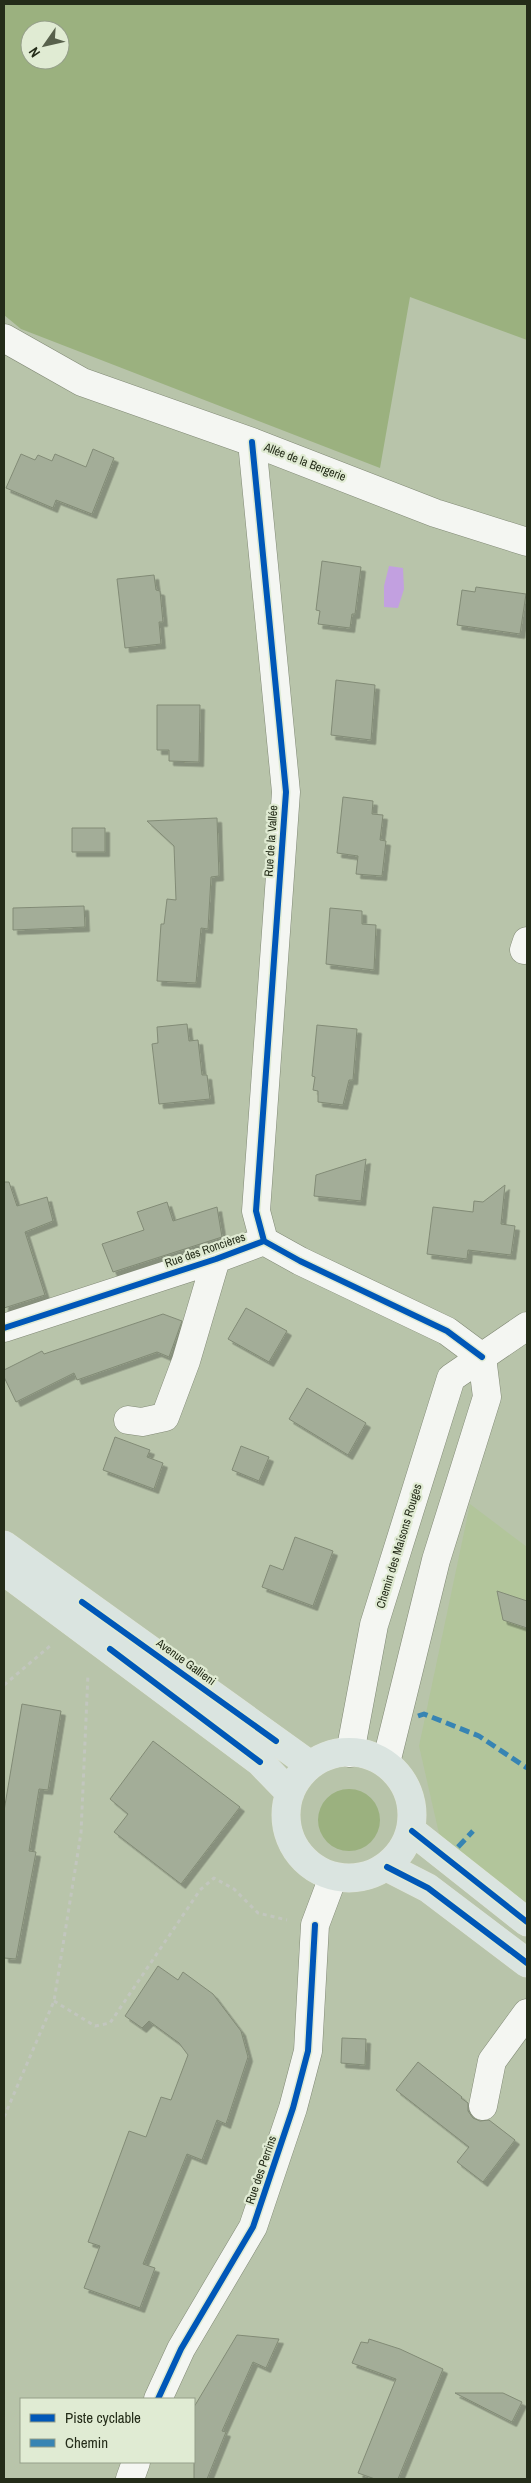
<svg xmlns="http://www.w3.org/2000/svg" width="531" height="2483" font-family="'Archivo Narrow',sans-serif">
	<style>
		.built { fill: #b2c59b }
		.green { fill: #9bb17f; fill-rule: evenodd }
		.water { fill: #c2a0e0 }
		.building { fill: #a3ad98; stroke: #828b76; filter: url(#shadow) }
		.lines { fill: none; stroke-linecap: round; stroke-linejoin: round }
		.minor-casing { stroke: #808975; stroke-width: 29 }
		.major-casing { stroke: #dfe4d9; stroke-width: 29 }
		.path { stroke: #c2c6be; stroke-width: 3; stroke-dasharray: 4 4; stroke-linecap: butt }
		.minor { stroke: #f4f6f2; stroke-width: 28 }
		.major { stroke: #dae4e0; stroke-width: 28 }
		.quiet { stroke: #3784b3; stroke-width: 5; stroke-dasharray: 10 5; stroke-linecap: butt }
		.cycleway-casing { stroke: #e0ebd3; stroke-width: 9 }
		.cycleway { stroke: #0057b8; stroke-width: 6 }
		.labels { text-anchor: middle; stroke-width: 4.5; stroke-linejoin: round; paint-order: stroke }
		.street-label { font-size: 12px; fill: #242c19; stroke: #e0ebd3 }
	</style>
	<defs>
		<filter id="shadow"><feDropShadow dx="4.5" dy="4.5" stdDeviation="0" flood-color="#0004"/></filter>
	</defs>
	<rect width="100%" height="100%" fill="#b8c4aa"/>
	<!-- built -->
	<path class="built" d="M 470,1504 L 527,1547 L 527,1904 L 440,1838 L 419,1746 Z"/>
	<!-- green -->
	<path class="green" d="M 4,4 L 527,4 L 527,340 L 410,297 L 380,468 L 21,329 L 4,315 ZM 30,30 L 60,30 L 60,60 L 30,60 Z
		M318 1820a31 31 0 1 1 62 0a31 31 0 1 1-62 0Z"/>
	<!-- water -->
	<path class="water" d="M 389,566 L 403,568 L 404,589 L 398,608 L 384,607 L 384,586 Z"/>
	<!-- building -->
	<path class="building" d="M 93,449 L 114,458 L 92,514 L 56,500 L 53,508 L 6,488 L 21,454 L 35,460 L 38,455 L 52,461 L 55,454 L 86,467 Z
		M 322,561 L 361,567 L 355,614 L 352,614 L 350,628 L 318,624 L 320,611 L 316,610 Z
		M 154,575 L 156,590 L 160,591 L 163,622 L 159,622 L 161,644 L 125,648 L 117,579 Z
		M 476,587 L 526,594 L 520,634 L 457,625 L 462,590 L 475,592 Z
		M 336,680 L 375,685 L 371,740 L 331,735 Z
		M 157,705 L 200,705 L 199,762 L 169,761 L 169,750 L 157,750 Z
		M 343,797 L 373,801 L 372,814 L 383,815 L 380,840 L 386,841 L 382,876 L 356,874 L 358,856 L 337,853 Z
		M 217,818 L 219,876 L 211,877 L 208,929 L 201,928 L 196,983 L 157,981 L 161,924 L 164,924 L 167,899 L 176,900 L 174,846 L 147,821 Z
		M 72,828 L 105,828 L 105,852 L 72,852 Z
		M 84,906 L 85,927 L 13,930 L 13,908 Z
		M 330,908 L 362,911 L 362,924 L 376,925 L 374,970 L 326,964 Z
		M 187,1024 L 189,1041 L 198,1040 L 202,1075 L 207,1075 L 210,1099 L 159,1104 L 152,1044 L 158,1043 L 157,1027 Z
		M 317,1025 L 357,1029 L 353,1080 L 349,1080 L 343,1105 L 318,1102 L 318,1091 L 313,1090 L 315,1077 L 312,1076 Z
		M 366,1159 L 361,1201 L 314,1196 L 316,1175 Z
		M 4,1182 L 9,1182 L 17,1206 L 47,1197 L 53,1221 L 25,1232 L 45,1295 L 4,1308 Z
		M 505,1185 L 501,1224 L 515,1226 L 511,1255 L 468,1250 L 467,1259 L 427,1254 L 433,1207 L 473,1212 L 474,1201 L 483,1202 Z
		M 167,1202 L 173,1221 L 217,1207 L 222,1237 L 113,1272 L 102,1244 L 144,1230 L 137,1212 Z
		M 246,1308 L 287,1331 L 269,1362 L 228,1339 Z
		M 163,1314 L 182,1321 L 169,1357 L 157,1352 L 77,1380 L 74,1373 L 16,1402 L 4,1377 L 4,1370 L 42,1351 L 44,1354 Z
		M 307,1388 L 366,1423 L 348,1455 L 289,1419 Z
		M 115,1437 L 150,1450 L 147,1457 L 163,1463 L 154,1489 L 103,1470 Z
		M 241,1446 L 269,1457 L 259,1481 L 232,1470 Z
		M 295,1537 L 333,1551 L 313,1606 L 262,1587 L 270,1565 L 283,1570 Z
		M 497,1591 L 527,1601 L 527,1628 L 503,1620 Z
		M 22,1704 L 61,1711 L 48,1790 L 39,1789 L 29,1851 L 36,1852 L 16,1959 L 4,1958 L 4,1811 Z
		M 153,1741 L 240,1807 L 181,1884 L 114,1832 L 128,1814 L 110,1799 Z
		M 158,1966 L 178,1980 L 183,1972 L 213,1994 L 241,2031 L 248,2057 L 226,2124 L 217,2120 L 202,2160 L 187,2154 L 143,2264 L 155,2268 L 140,2308 L 84,2288 L 100,2246 L 88,2242 L 129,2131 L 146,2137 L 161,2097 L 171,2100 L 188,2055 L 179,2043 L 149,2021 L 142,2028 L 125,2016 Z
		M 342,2038 L 366,2039 L 365,2065 L 341,2063 Z
		M 418,2062 L 462,2097 L 461,2098 L 468,2103 L 468,2111 L 473,2118 L 480,2121 L 489,2120 L 515,2140 L 483,2182 L 457,2162 L 469,2147 L 396,2090 Z
		M 237,2335 L 279,2339 L 266,2368 L 253,2362 L 222,2431 L 226,2432 L 207,2479 L 194,2479 L 194,2407 Z
		M 369,2339 L 400,2349 L 443,2369 L 398,2479 L 375,2479 L 358,2473 L 396,2379 L 352,2363 L 361,2342 L 368,2343 Z
		M 455,2393 L 503,2393 L 522,2402 L 512,2422 Z"/>
	<g class="lines">
		<!-- minor casing -->
		<g class="minor-casing">
			<path id="minor" d="M 4,338 L 82,382 L 252,442 L 435,513 L 527,542
				M 252,442 L 286,792 L 256,1211 L 264,1241
				M 524,950 L 527,941
				M 4,1328 L 216,1259 L 264,1241 L 300,1261 L 447,1331 L 482,1357
				M 128,1420 L 142,1422 L 165,1417 L 186,1361 L 216,1259
				M 350,1753 L 374,1625 L 451,1378 L 527,1326
				M 386,1763 L 436,1560 L 487,1397 L 482,1357
				M 483,2106 L 492,2061 L 527,2013
				M 158,2399 L 181,2349 L 253,2227 L 293,2108 L 308,2051 L 315,1925 L 333,1877
				M 130,2479 L 136,2462"/>
		</g>
		<!-- major casing -->
		<g class="major-casing">
			<path id="major" d="M 4,1545 L 310,1765
				M 4,1571 L 260,1762 L 290,1793
				M286 1815a63 63 0 1 1 126 0a63 63 0 1 1-126 0Z
				M 412,1831 L 527,1922
				M 387,1867 L 428,1888 L 527,1963"/>
		</g>
		<!-- path -->
		<path class="path" d="M 4,1685 L 50,1646
			M 54,2001 L 95,2026 L 110,2023 L 200,1890 L 214,1878 L 234,1889 L 258,1913 L 287,1920
			M 4,2117 L 54,2001 L 81,1833 L 88,1674"/>
		<!-- minor -->
		<use href="#minor" class="minor"/>
		<!-- major -->
		<use href="#major" class="major"/>
		<!-- quiet -->
		<path class="quiet" d="M 418,1716 L 424,1714 L 479,1736 L 527,1768
			M 458,1847 L 473,1831"/>
		<!-- cycleway casing -->
		<g class="cycleway-casing">
			<path id="cycleway" d="M 252,442 L 286,792 L 256,1211 L 264,1241
				M 4,1328 L 216,1259 L 264,1241 L 300,1261 L 447,1331 L 482,1357
				M 82,1602 L 276,1741
				M 110,1649 L 260,1762
				M 412,1831 L 527,1922
				M 387,1867 L 428,1888 L 527,1963
				M 158,2399 L 181,2349 L 253,2227 L 293,2108 L 308,2051 L 315,1925"/>
		</g>
		<!-- cycleway -->
		<use href="#cycleway" class="cycleway"/>
	</g>
	<g class="labels">
		<!-- street labels -->
		<g class="street-label">
			<text transform="translate(305 462) rotate(21)" y="4">Allée de la Bergerie</text>
			<text transform="translate(271 841) rotate(-86)" y="4">Rue de la Vallée</text>
			<text transform="translate(205 1250) rotate(-19)" y="4">Rue des Roncières</text>
			<text transform="translate(399 1546) rotate(-73)" y="4">Chemin des Maisons Rouges</text>
			<text transform="translate(186 1662) rotate(36)" y="4">Avenue Gallieni</text>
			<text transform="translate(261 2170) rotate(-71)" y="4">Rue des Perrins</text>
		</g>
	</g>
	<!-- border -->
	<rect width="531" height="2483" fill="none" stroke="#242c19" stroke-width="10"/>
	<!-- legend -->
	<rect x="20" y="2398" width="175" height="65" fill="#e0ebd3" stroke="#959f89"/>
	<rect x="30" y="2414" width="25" height="8" fill="#0057b8" stroke="#959f89"/>
	<text x="65" y="2423" font-size="15" fill="#242c19">Piste cyclable</text>
	<rect x="30" y="2439" width="25" height="8" fill="#3784b3" stroke="#959f89"/>
	<text x="65" y="2448" font-size="15" fill="#242c19">Chemin</text>
	<!-- north arrow -->
	<g transform="translate(45 45) rotate(236)"><circle r="24" fill="#e0ebd3" stroke="#959f89"/>
	<path d="M0-4L9 19L0 12L-9 19Z" fill="#58614c"/>
	<text y="-8" font-size="14" font-weight="bold" text-anchor="middle" fill="#242c19">N</text>
	</g>
</svg>
